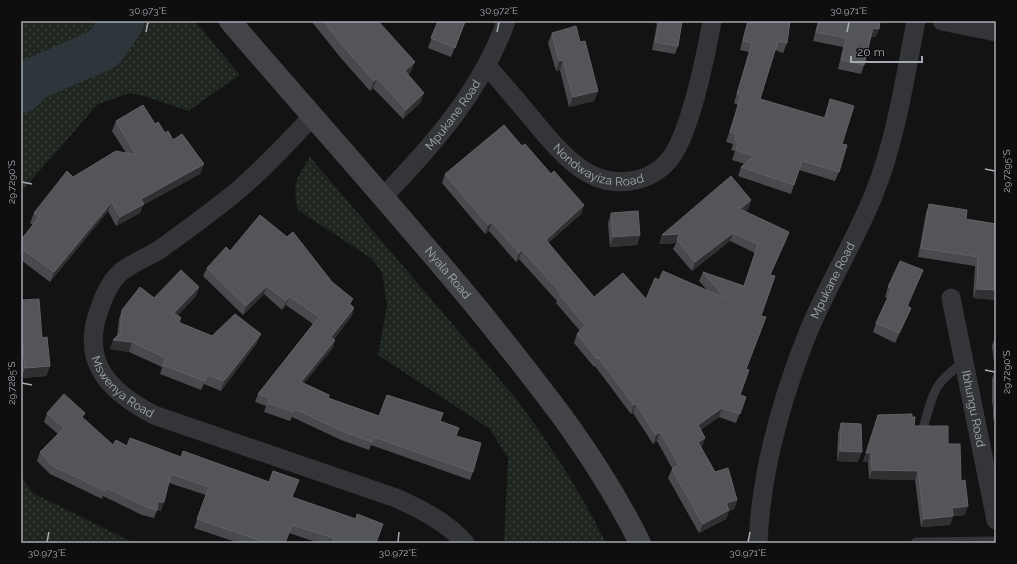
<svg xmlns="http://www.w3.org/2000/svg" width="1017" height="564" font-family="Raleway,sans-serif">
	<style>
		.grass { fill: url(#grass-dots) }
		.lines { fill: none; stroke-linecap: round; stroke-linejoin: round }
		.river { stroke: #2e353b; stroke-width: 43 }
		.lane { stroke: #343538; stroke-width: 9 }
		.street { stroke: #343538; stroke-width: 19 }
		.secondary { stroke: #424448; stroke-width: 22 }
		.wall { fill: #494a4e }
		.shaded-wall { fill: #2f3032 }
		.building { fill: #535558; stroke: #606266 }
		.ticks { fill: none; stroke: #a6aab2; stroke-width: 1.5 }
		.labels { text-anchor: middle; stroke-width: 3; stroke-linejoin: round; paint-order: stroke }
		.street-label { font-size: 12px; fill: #a6aab2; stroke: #0e0e0f }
		.neatline { fill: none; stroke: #a6aab2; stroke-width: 1.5 }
		.ticks-label { font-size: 10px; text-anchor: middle; fill: #a6aab2 }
	</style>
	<defs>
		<pattern id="grass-dots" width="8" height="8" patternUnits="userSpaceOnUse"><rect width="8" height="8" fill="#1f2620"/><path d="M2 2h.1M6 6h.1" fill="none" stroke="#3d433e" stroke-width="1.8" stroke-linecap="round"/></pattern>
	</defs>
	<rect width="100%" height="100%" fill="#131314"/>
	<!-- grass -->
	<path class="grass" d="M 21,21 L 195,21 L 240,75 L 188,111 L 147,97 L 130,93 L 98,104 L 21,192 Z
		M 310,157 L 518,401 C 551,446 581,493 606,543 L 504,543 L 508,458 L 490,429 L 378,355 L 387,305 L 382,272 L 372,259 L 298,210 C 292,185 296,178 310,157 Z
		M 21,476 L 33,493 L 134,543 L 21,543 Z"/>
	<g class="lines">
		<!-- river -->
		<path class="river" d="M 21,92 L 34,79 L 103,49 L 123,21"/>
		<!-- lane -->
		<path class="lane" d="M 923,429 C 933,394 932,384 964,362
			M 916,542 L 996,541"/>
		<!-- street -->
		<g class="street">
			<path d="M 942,21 L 996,32"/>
			<path id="s1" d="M 487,66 C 503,84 519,103 534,121 C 549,139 566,160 586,172 C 613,188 649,184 669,160 C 690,135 706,54 712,21"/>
			<path id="s2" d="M 312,117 C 286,144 260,173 230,197 C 207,215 183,233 159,250 C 147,257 133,263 122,271 C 110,281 104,296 99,310 C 80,363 110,392 154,415 L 396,498 C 420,509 447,522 465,543"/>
			<path id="s3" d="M 383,197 C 433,145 482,90 506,21"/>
			<path id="s4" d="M 951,298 L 996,520"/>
			<path id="s5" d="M 758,543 C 761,470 782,397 809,330 C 829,283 855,241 874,194 C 896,139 905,78 916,21"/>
		</g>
		<!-- secondary -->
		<path class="secondary" id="s6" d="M 230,21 C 314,119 401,215 483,315 C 543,390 597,456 640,543"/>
	</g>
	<!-- wall -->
	<path class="wall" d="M 313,21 L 373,21 L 415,62 L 411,71 L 408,75 L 421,102 L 403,119 L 373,88 L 370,91 L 340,57 L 312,22 Z
		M 438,21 L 466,21 L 451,57 L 428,48 Z
		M 653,21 L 682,21 L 678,46 L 675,54 L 652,50 L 657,24 Z
		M 748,21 L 754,22 L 755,21 L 790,21 L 787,43 L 783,53 L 775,50 L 760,99 L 824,118 L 830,99 L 842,144 L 839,172 L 835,181 L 799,170 L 791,194 L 738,176 L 741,167 L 745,164 L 732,160 L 735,151 L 731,150 L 733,144 L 726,142 L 738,105 L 734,103 L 749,52 L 740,50 L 745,30 Z
		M 818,21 L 880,21 L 879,29 L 875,37 L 871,36 L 864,65 L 861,74 L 838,69 L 843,47 L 813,41 Z
		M 552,33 L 580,42 L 598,91 L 594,101 L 569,107 L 560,70 L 556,71 L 548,43 Z
		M 116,121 L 155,124 L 165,133 L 204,164 L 200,174 L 143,205 L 140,213 L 116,226 L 108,211 L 50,282 L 21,260 L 21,240 L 33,225 L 30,223 L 34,213 L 73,177 L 126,153 L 112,131 Z
		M 522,146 L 584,205 L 581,214 L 548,243 L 594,297 L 646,299 L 659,280 L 708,291 L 699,281 L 703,272 L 744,286 L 755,253 L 730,241 L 692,271 L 673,249 L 676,243 L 659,244 L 662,235 L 751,200 L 748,209 L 745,211 L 786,241 L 770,275 L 761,316 L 746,369 L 740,395 L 746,397 L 736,423 L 719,417 L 701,429 L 705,438 L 702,446 L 701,447 L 715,472 L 737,500 L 734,509 L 729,511 L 726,519 L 699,533 L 668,478 L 672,469 L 672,468 L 657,441 L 653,444 L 633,413 L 631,414 L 595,366 L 594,367 L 574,343 L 577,334 L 580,331 L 556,303 L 557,301 L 519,259 L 516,262 L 489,231 L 485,234 L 442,183 L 445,174 Z
		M 929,204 L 966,219 L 996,224 L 996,300 L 973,298 L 975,266 L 918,257 L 926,213 Z
		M 611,213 L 640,235 L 637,245 L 610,247 L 608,223 Z
		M 230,251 L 332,282 L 353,299 L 350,305 L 354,308 L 351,317 L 334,339 L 335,340 L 332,349 L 303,383 L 328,398 L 379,416 L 440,421 L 456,436 L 473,472 L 470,480 L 371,445 L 369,450 L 341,440 L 292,417 L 290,421 L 264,412 L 266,406 L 255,402 L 258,394 L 313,324 L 286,305 L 282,310 L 264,294 L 243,315 L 203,276 L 207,268 Z
		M 923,270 L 908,306 L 911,308 L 907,318 L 895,343 L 873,332 L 876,323 L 887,298 L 885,297 L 888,287 Z
		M 199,287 L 196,296 L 178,315 L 181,318 L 180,323 L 212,336 L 257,343 L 221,391 L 204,384 L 201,390 L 160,374 L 162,367 L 129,352 L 110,349 L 117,336 L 119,319 L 122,310 L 154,298 Z
		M 21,300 L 42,338 L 50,366 L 46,376 L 21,378 Z
		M 996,336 L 996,420 L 993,420 L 993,406 L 992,406 L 992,379 L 995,370 L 992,346 L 995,337 Z
		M 47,413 L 83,418 L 113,445 L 127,446 L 181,457 L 292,497 L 376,543 L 319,543 L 289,533 L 285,543 L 239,543 L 194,528 L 206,495 L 169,483 L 161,511 L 157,511 L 154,518 L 142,515 L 103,496 L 102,499 L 50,474 L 37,461 L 40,452 L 58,434 L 44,422 Z
		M 878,415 L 912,417 L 914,426 L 948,444 L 961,481 L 965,515 L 953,516 L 950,525 L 921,527 L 915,480 L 869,479 L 868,462 L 863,462 Z
		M 841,423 L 858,462 L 837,461 L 838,433 Z"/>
	<!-- shaded-wall -->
	<path class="shaded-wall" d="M 873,28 L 879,29 L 875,37 L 870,36 Z
		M 563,60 L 560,70 L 556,71 L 559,61 Z
		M 415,62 L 411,71 L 401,81 L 405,71 Z
		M 377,78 L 373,88 L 370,91 L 374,81 Z
		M 598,91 L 594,101 L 569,107 L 573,97 Z
		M 424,93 L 421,102 L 403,119 L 406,110 Z
		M 204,164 L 200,174 L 143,205 L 140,213 L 116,226 L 120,217 L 141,199 Z
		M 751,200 L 748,209 L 737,218 L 740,209 Z
		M 112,202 L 108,211 L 50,282 L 54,272 Z
		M 584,205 L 581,214 L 542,248 L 546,240 Z
		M 492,222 L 489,231 L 485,234 L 488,225 Z
		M 789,232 L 786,241 L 766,283 L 770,275 Z
		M 733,233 L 730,241 L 692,271 L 695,262 Z
		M 679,234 L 676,243 L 659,244 L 662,235 Z
		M 640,235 L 637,245 L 610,247 L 613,237 Z
		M 522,250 L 519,259 L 516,262 L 519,253 Z
		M 923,270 L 919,280 L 904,316 L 907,306 Z
		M 267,286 L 264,294 L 243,315 L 246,306 Z
		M 199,287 L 196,296 L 171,322 L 174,313 Z
		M 977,289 L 996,290 L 996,300 L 973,298 Z
		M 289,296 L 286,305 L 282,310 L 286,301 Z
		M 354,308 L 351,317 L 328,346 L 331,337 Z
		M 911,308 L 907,318 L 895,343 L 899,333 Z
		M 122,331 L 132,342 L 129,352 L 110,349 L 113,340 L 117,341 L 120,332 Z
		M 261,334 L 257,343 L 221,391 L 224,381 Z
		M 335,340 L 332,349 L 298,391 L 301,382 Z
		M 50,366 L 46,376 L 21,378 L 25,368 Z
		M 995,397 L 996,397 L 996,399 L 993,406 L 992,406 Z
		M 636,404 L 633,413 L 631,414 L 634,405 Z
		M 722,408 L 719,417 L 695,434 L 698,425 Z
		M 996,412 L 996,420 L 993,420 Z
		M 660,432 L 657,441 L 653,444 L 656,435 Z
		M 705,438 L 702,446 L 695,451 L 698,442 Z
		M 840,451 L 862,452 L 858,462 L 837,461 Z
		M 866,453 L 871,453 L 868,462 L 863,462 Z
		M 872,470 L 918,471 L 915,480 L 869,479 Z
		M 737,500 L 734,509 L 729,511 L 726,519 L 699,533 L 703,524 L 726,503 Z
		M 158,502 L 164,502 L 161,511 L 157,511 Z
		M 968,506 L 965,515 L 953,516 L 950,525 L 921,527 L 924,519 L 952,508 Z"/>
	<!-- building -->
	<path class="building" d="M 323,21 L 378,21 L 415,62 L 405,71 L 424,93 L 406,110 L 377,78 L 374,81 L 344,47 Z
		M 438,21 L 465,21 L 455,48 L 431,38 Z
		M 659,21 L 682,21 L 678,46 L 655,42 Z
		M 748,21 L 755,22 L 755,21 L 790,21 L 787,43 L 778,41 L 760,99 L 825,118 L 830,99 L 854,106 L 842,144 L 847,145 L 839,172 L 802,161 L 794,185 L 741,167 L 754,156 L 736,150 L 738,142 L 735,140 L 736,134 L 730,132 L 741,95 L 737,94 L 752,43 L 743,41 Z
		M 819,21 L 880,21 L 879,29 L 873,28 L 864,65 L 842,60 L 846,38 L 816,32 Z
		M 576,26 L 580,42 L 585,41 L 598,91 L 573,97 L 563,60 L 559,61 L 552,33 Z
		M 143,105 L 155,124 L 158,122 L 165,133 L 168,131 L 173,140 L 182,134 L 204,164 L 141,199 L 144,204 L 120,217 L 112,202 L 54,272 L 21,248 L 21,240 L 39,217 L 34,213 L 67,171 L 73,177 L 116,151 L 136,155 L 116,121 Z
		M 504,125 L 522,146 L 525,144 L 551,174 L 554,171 L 584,205 L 546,240 L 594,297 L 623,273 L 646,299 L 655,278 L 659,280 L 663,271 L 725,298 L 703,272 L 744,286 L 758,244 L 733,233 L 695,262 L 677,240 L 679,234 L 662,235 L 731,176 L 751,200 L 740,209 L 789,232 L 770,275 L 775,276 L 761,316 L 766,317 L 746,369 L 749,370 L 740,395 L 746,397 L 740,414 L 722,408 L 698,425 L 705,438 L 698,442 L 715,472 L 728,468 L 737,500 L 726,503 L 729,510 L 703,524 L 672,469 L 679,465 L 660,432 L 656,435 L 636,404 L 634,405 L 598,357 L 597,359 L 577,334 L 585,325 L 559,294 L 561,293 L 522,250 L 519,253 L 492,222 L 488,225 L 445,174 Z
		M 929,204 L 967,210 L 966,219 L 996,224 L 996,290 L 977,289 L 978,257 L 921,248 Z
		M 638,211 L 640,235 L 613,237 L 611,213 Z
		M 260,215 L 287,237 L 293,232 L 332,282 L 353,299 L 349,303 L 354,308 L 331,337 L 335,340 L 301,382 L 329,395 L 328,398 L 379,416 L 387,395 L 443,413 L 440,421 L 459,428 L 456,436 L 481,443 L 473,472 L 374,437 L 372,442 L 344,432 L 295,409 L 293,412 L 268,403 L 269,398 L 258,394 L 319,317 L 289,296 L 286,301 L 267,286 L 246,306 L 207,268 L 226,247 L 230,251 Z
		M 900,261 L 923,270 L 907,306 L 911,308 L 899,333 L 876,323 L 892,289 L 888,287 Z
		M 181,270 L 199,287 L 174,313 L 181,318 L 178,322 L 212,336 L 235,314 L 261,334 L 224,381 L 207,375 L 205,381 L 163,365 L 166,358 L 132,342 L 113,340 L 122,331 L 120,332 L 122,310 L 140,287 L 154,298 Z
		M 39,299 L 42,338 L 47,337 L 50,366 L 25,368 L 21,329 L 21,300 Z
		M 996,336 L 996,346 L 995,337 Z
		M 995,370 L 996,370 L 996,397 L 995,397 Z
		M 64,394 L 85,413 L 82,417 L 113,445 L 116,440 L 127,446 L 130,438 L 181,457 L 183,451 L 269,482 L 273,471 L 299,480 L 292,497 L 356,519 L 357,514 L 383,524 L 376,543 L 332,543 L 334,538 L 292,525 L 285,543 L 261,543 L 262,541 L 197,519 L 209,487 L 171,474 L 164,502 L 158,502 L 157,510 L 146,507 L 107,488 L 105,491 L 53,466 L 40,452 L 64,428 L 47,413 Z
		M 912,414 L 912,417 L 915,417 L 914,426 L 948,426 L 948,444 L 960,444 L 961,481 L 965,480 L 968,506 L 952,508 L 953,516 L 924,519 L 918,471 L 872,470 L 871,453 L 866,453 L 878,415 Z
		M 841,423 L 861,424 L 862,452 L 840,451 Z"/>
	<!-- ticks -->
	<path class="ticks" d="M 146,32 L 148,22M 497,32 L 499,22M 847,32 L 849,22M 985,169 L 995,171M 22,182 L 32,184M 985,370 L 995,372M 22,383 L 32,385M 47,542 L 49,532M 398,542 L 399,532M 748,542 L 750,532"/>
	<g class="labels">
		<!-- street labels -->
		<g class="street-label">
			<text dy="4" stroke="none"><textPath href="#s3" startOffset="108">Mpukane Road</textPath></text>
			<text dy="4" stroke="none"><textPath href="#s1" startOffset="155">Nondwayiza Road</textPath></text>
			<text dy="4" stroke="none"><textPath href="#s6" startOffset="333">Nyala Road</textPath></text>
			<text dy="4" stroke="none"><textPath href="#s5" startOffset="275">Mpukane Road</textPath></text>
			<text dy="4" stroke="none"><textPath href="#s2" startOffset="381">Mswenya Road</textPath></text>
			<text dy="4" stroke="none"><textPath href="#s4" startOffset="113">Ibhungu Road</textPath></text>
		</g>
	</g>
	<!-- border -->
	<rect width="1017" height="564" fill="none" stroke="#0e0e0f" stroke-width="44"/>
	<!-- scale -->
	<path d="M851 56v6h71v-6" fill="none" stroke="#a6aab2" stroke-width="2"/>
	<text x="857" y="56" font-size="12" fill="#a6aab2" stroke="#0e0e0f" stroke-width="3" paint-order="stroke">20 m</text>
	<rect x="22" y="22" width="973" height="520" class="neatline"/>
	<g class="ticks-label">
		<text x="148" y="14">30.973°E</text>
		<text x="499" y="14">30.972°E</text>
		<text x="849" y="14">30.971°E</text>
		<text transform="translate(1006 171) rotate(-90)" y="4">29.7295°S</text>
		<text transform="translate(11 182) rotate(-90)" y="4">29.7290°S</text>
		<text transform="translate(1006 372) rotate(-90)" y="4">29.7290°S</text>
		<text transform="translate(11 383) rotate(-90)" y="4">29.7285°S</text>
		<text x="47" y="556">30.973°E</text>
		<text x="398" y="556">30.972°E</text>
		<text x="748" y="556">30.971°E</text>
	</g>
</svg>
